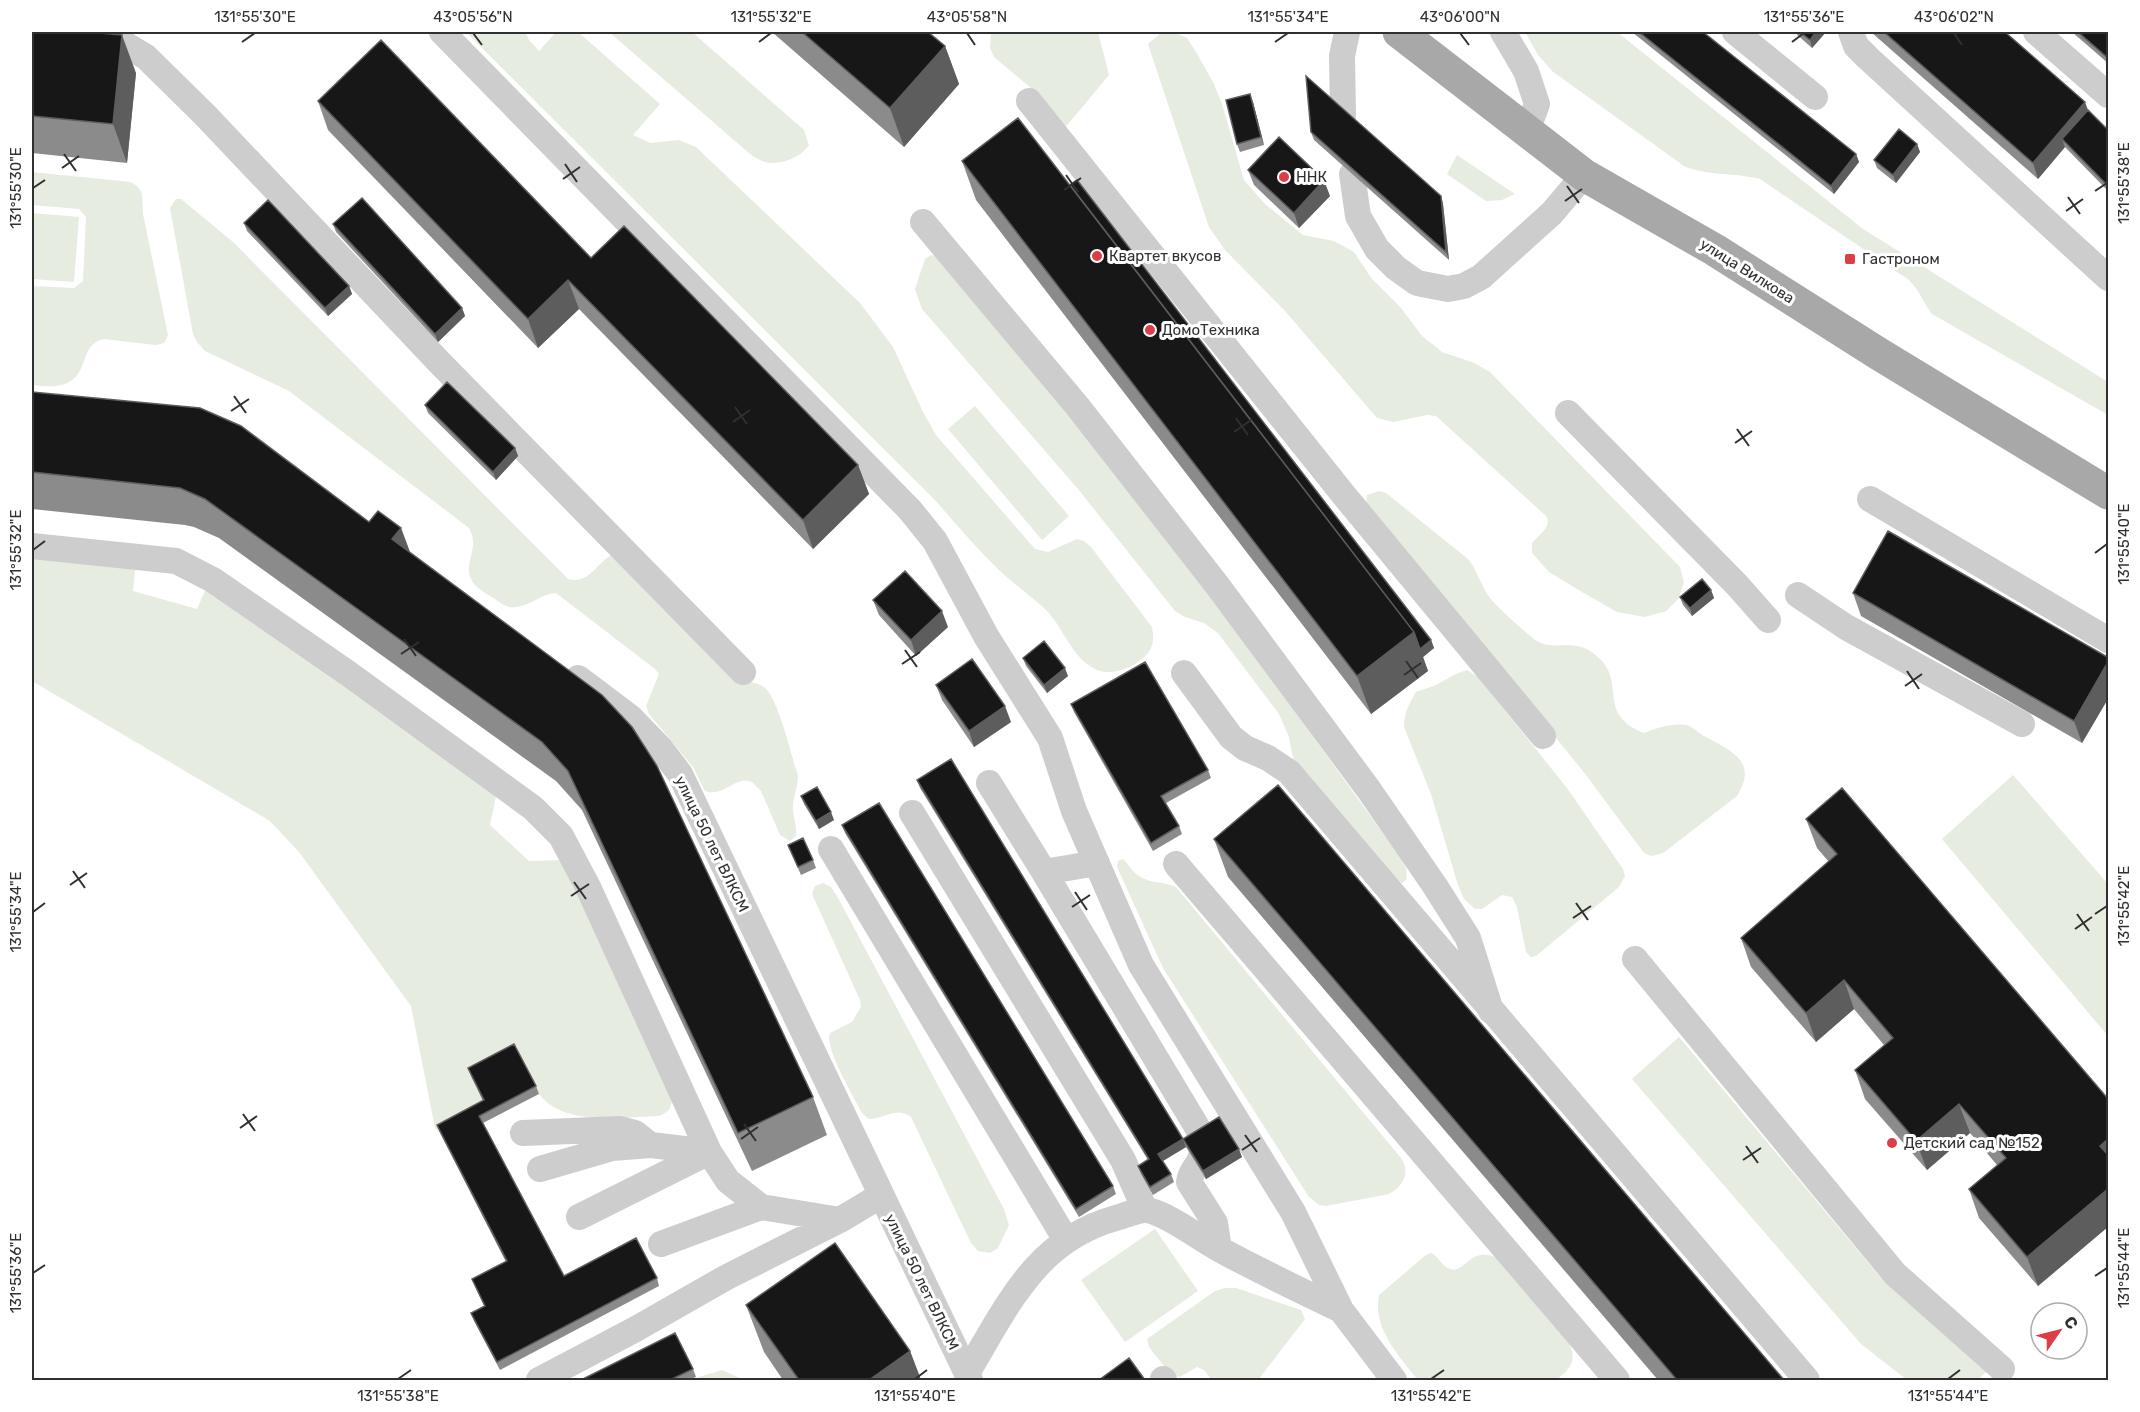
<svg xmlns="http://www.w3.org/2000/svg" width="2140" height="1412" font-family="Rubik,sans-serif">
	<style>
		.green { fill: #e6ecdf }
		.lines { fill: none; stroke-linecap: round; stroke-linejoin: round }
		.service { stroke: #cdcdcd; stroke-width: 26 }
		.primary { stroke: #a8a8a8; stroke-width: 33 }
		.wall { fill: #8b8b8b }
		.shaded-wall { fill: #5d5d5d }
		.building { fill: #171717; stroke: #5d5d5d; stroke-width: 1.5 }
		.ticks { fill: none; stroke: #303030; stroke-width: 2 }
		.poi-dot { fill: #db3e47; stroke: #fff; stroke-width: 2 }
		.labels { text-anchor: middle; stroke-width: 6; stroke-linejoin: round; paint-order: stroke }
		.poi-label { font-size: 15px; fill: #303030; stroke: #fff; text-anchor: start }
		.street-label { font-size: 15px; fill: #303030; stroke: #fff }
		.neatline { fill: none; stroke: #303030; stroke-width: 2 }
		.ticks-label { font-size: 15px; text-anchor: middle; fill: #303030 }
	</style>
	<rect width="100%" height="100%" fill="#fff"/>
	<!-- green -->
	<path class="green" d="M 466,32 L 525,32 L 529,40 L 539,51 L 556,32 L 578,32 L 660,104 L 633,135 L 650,143 L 679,140 L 696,147 L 860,303 L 893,347 L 922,410 L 936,435 L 1035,549 L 1048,552 L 1077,539 L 1084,541 L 1091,547 L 1152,627 C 1155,643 1152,653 1138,662 C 1127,670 1107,676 1095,669 C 1072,658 1063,627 1046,610 C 1031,596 1015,585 1000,571 C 977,549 956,524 935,500 Z
		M 609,32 L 692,32 L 804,130 L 809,145 C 801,158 777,167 762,161 C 758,159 753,156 749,153 Z
		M 991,32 L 1098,32 L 1109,75 L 1069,123 L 1066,126 L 1061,124 L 1031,88 L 994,57 L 990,48 Z
		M 1162,32 L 1173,32 L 1187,38 L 1196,52 L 1213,82 L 1222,104 L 1244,180 L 1265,204 L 1303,235 L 1334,241 L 1354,252 L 1372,279 L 1401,308 L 1422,336 L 1442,352 L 1472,362 L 1490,372 L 1680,567 L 1684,582 L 1679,598 L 1666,611 L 1645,617 L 1617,612 L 1582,592 L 1549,572 L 1532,553 L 1532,543 C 1539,535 1553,526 1546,516 L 1436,416 L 1427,415 L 1393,422 L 1377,418 L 1285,311 L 1225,250 L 1209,227 L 1148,44 Z
		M 1525,32 L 1617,32 L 1863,229 L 2108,382 L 2108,415 L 1932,314 C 1923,302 1921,293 1909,280 L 1760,179 C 1733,172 1711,177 1684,166 L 1552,71 L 1538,55 Z
		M 1457,155 L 1515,194 L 1502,200 L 1486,201 L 1447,174 Z
		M 32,172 L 131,182 L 138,187 L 142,194 L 143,214 L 168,335 L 164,343 L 156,345 L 104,339 C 71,346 100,395 32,385 L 32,286 L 74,288 L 83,281 L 86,217 L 79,209 L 32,205 Z
		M 176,199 L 181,199 L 233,242 L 568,579 C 589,585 597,562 613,554 L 743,681 C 750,682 759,683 765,688 C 778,698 792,758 798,776 C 798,788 792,799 793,811 C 794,820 797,827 796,836 L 790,841 L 780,835 L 761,791 L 752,782 C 749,781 745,780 742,781 C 728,784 721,796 705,791 L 693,767 L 649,714 L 646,706 L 659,674 L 655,669 L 556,593 C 541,594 531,605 517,607 C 508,609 502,604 495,599 C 489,595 481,591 476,586 C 458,567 482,550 469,528 L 289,391 L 205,351 L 197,342 L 193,334 L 170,208 Z
		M 32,213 L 79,217 L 74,282 L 32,279 Z
		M 931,255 L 935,256 L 1069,414 L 1208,591 L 1397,853 L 1406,868 L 1407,879 L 1402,883 L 1396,881 L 1299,769 L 1293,758 L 1289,737 L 1279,714 L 1218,633 L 1204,623 L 1185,617 L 1175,611 L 1078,489 L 922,309 L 915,289 L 925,259 Z
		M 975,406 L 1069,516 L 1042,540 L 948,429 Z
		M 1379,491 L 1386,493 L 1468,559 C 1478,571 1480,585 1490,598 C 1496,606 1529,636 1537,641 C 1558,653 1576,634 1601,660 C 1625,685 1597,714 1644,733 C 1657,728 1671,723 1686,725 C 1693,726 1699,734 1706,737 C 1733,752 1758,762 1737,796 L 1663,853 L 1651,856 L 1644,853 L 1586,775 L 1366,502 L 1367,495 Z
		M 32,552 L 136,562 L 133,591 L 197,609 L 208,584 L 497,791 L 490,825 L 529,861 L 565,860 L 672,1096 C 672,1107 670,1112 659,1116 C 623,1117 564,1127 539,1094 C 530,1082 524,1066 517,1052 L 487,1108 L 440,1133 L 435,1128 L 411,1006 L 299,852 L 270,821 L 32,681 Z
		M 1467,670 L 1478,677 L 1567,788 L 1623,869 L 1625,876 L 1619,887 L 1536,956 L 1531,957 L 1526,952 L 1517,907 L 1512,897 L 1502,895 L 1482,909 L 1475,909 L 1464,899 L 1458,885 L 1431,794 L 1404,727 C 1404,713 1409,704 1416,692 L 1436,685 L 1456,674 Z
		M 2013,775 L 2108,884 L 2108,1036 L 1942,839 Z
		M 1123,859 C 1129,864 1132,872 1139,876 C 1150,884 1164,881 1176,887 L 1401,1158 C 1411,1173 1403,1186 1389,1194 L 1326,1206 L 1319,1205 L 1309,1197 L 1163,968 L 1117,867 L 1118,861 Z
		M 823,883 L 831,887 L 837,896 L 1004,1209 L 1009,1225 L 998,1248 L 990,1253 L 978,1251 L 971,1243 L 911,1117 C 897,1106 886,1118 869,1119 L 862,1113 C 854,1097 824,1048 830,1033 L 852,1022 L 861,1007 L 860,1000 L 812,894 L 815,886 Z
		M 1679,1037 L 1881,1278 L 1986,1372 L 1978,1380 L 1907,1380 L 1861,1344 L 1632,1079 Z
		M 1155,1229 L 1198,1291 L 1125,1342 L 1081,1280 Z
		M 1431,1253 C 1438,1256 1442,1266 1450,1269 C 1465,1274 1469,1247 1495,1257 L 1570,1345 C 1577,1362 1569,1370 1556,1380 L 1418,1380 C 1399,1356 1372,1328 1379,1295 L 1426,1255 Z
		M 1225,1288 L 1236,1288 L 1301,1310 L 1305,1319 L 1258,1380 L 1212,1380 L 1204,1370 L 1197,1367 L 1180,1377 L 1171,1375 L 1149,1347 L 1147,1339 L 1215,1291 Z
		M 722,1370 L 744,1380 L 689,1380 Z"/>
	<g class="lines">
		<!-- service -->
		<path class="service" d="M 442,32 L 910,510 L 935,541 L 986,636 L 1050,738 L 1074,811 L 1141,965 L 1293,1212 L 1341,1310 L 1394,1380
			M 1503,32 L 1526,71 L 1537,104 L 1527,131
			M 1735,32 L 1815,97
			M 1851,32 L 1856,46 L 1868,58 L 2108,278
			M 2036,32 L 2108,95
			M 32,37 L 126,45 L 146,57 L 205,115 L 440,363 L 743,672
			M 1029,101 L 1343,494 L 1543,736
			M 1343,115 L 1342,56 L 1347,32
			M 1352,174 L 1358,216 L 1377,249 L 1396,268 L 1417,283 L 1448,289 L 1464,286 L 1481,277 L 1552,213 L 1584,175
			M 923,222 L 1078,407 L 1217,585 L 1369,790 L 1435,886 L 1468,938 L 1491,1011
			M 1568,413 L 1737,585 L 1768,620
			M 1870,499 L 2108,640
			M 32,546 L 176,561 L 213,580 L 349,674 L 533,808 L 561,836 L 588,887 L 709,1152 L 728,1181 L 761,1207 L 840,1220 L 880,1196
			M 1798,595 L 1846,627 L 2022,724
			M 1184,673 L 1231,737 L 1245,748 L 1268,758 L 1289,772 L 1807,1380
			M 578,678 L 631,718 L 661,749 L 680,774 L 970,1380
			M 989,783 L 1044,872 L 1097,863
			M 912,813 L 1123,1160 L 1145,1210
			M 831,849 L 1066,1240
			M 1176,864 L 1617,1380
			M 1044,872 L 1197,1127 C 1203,1141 1205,1151 1197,1165 C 1193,1171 1190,1174 1189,1182 L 1215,1223 L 1219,1249
			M 1635,959 L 1895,1274 L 2002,1369
			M 523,1133 L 620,1129 L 635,1133 L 650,1145
			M 540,1169 L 612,1148 L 651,1145 L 709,1152
			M 579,1217 L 709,1152
			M 661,1244 L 761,1207
			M 967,1373 C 1007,1307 1035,1240 1116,1218 C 1125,1216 1138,1209 1147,1210 C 1168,1214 1199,1238 1219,1249 C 1259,1271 1300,1290 1341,1310
			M 1163,1379 L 1164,1380
			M 539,1380 L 634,1330 L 727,1277 L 840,1220"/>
		<!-- primary -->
		<path class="primary" d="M 1399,32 L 1584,175 L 1715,250 L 1879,354 L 2108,493"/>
	</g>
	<!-- wall -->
	<path class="wall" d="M 32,32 L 136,73 L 127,163 L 32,153 Z
		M 772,32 L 928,32 L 945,46 L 959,84 L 904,147 Z
		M 1632,32 L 1703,32 L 1856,154 L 1859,162 L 1834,194 Z
		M 1794,32 L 1826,32 L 1812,48 Z
		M 1871,32 L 2005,32 L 2088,110 L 2109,131 L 2109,192 L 2065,147 L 2038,179 Z
		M 2072,32 L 2109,32 L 2109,64 Z
		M 318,101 L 591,258 L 858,465 L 869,494 L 813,549 L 579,309 L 538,348 L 328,130 Z
		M 1253,102 L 1264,145 L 1240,152 L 1237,144 Z
		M 1311,132 L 1441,196 L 1443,204 L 1449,260 L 1314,140 Z
		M 1917,144 L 1920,152 L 1896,183 L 1877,168 L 1874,160 Z
		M 962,161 L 1070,185 L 1431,640 L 1434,648 L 1423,657 L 1428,671 L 1371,714 L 976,200 Z
		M 1248,170 L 1330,196 L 1299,228 L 1254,185 Z
		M 244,223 L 349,286 L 352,294 L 328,316 L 247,231 Z
		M 333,224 L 462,308 L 465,316 L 438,342 L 336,232 Z
		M 32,392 L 369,522 L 401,528 L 410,552 L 813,1097 L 827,1135 L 752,1171 L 582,810 L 556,781 L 219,538 L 194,527 L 185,525 L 32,509 Z
		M 425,405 L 515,448 L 518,456 L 496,480 L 428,413 Z
		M 1711,590 L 1714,598 L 1692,616 L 1683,605 L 1680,597 Z
		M 1853,593 L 2109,658 L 2109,697 L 2082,743 L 1861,616 Z
		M 873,600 L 948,627 L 916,656 L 879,615 Z
		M 1023,658 L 1068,676 L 1047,693 L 1026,666 Z
		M 936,685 L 1011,722 L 974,747 L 942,700 Z
		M 1071,704 L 1208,770 L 1211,778 L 1166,803 L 1179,826 L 1182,834 L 1153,851 L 1074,712 Z
		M 917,780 L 1186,1147 L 1163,1161 L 1171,1174 L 1174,1182 L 1153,1195 L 1141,1174 L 1138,1166 L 1148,1160 L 920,788 Z
		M 801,796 L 834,820 L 819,829 L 804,804 Z
		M 1806,819 L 2109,1100 L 2109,1226 L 2038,1286 L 1979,1218 L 1969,1189 L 1997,1165 L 1970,1133 L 1927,1170 L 1865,1099 L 1855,1070 L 1884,1045 L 1854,1009 L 1816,1042 L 1751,967 L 1741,938 L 1829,862 L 1817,848 Z
		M 842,825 L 1113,1186 L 1116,1194 L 1079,1217 L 845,833 Z
		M 1214,839 L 1784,1380 L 1658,1380 L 1228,877 Z
		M 788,845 L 813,860 L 816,868 L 801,875 Z
		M 468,1068 L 536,1086 L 539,1094 L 483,1123 L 564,1276 L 657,1278 L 659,1286 L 500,1370 L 474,1321 L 471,1313 L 484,1306 L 472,1279 L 506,1262 L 440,1133 L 437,1125 L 483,1101 L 471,1076 Z
		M 1183,1139 L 1242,1157 L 1206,1179 L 1186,1147 Z
		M 746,1305 L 910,1351 L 921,1380 L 783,1380 L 764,1352 Z
		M 693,1369 L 696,1377 L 689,1380 L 581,1380 Z"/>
	<!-- shaded-wall -->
	<path class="shaded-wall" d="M 1816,32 L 1826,32 L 1812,48 L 1810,40 Z
		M 122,35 L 136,73 L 127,163 L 113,124 Z
		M 945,46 L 959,84 L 904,147 L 890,108 Z
		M 1250,94 L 1253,102 L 1264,145 L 1261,137 Z
		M 2085,102 L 2091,118 L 2062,139 L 2065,147 L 2038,179 L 2033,163 Z
		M 1917,144 L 1920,152 L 1896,183 L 1893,175 Z
		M 1856,154 L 1859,162 L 1834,194 L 1831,186 Z
		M 1324,180 L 1330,196 L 1299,228 L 1294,213 Z
		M 1441,196 L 1443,204 L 1449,260 L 1446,252 Z
		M 568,280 L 579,309 L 538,348 L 528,319 Z
		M 349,286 L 352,294 L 328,316 L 325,308 Z
		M 462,308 L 465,316 L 438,342 L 435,334 Z
		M 515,448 L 518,456 L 496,480 L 493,472 Z
		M 858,465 L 869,494 L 813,549 L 803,520 Z
		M 401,528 L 415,566 L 392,539 Z
		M 1711,590 L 1714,598 L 1692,616 L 1690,608 Z
		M 942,611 L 948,627 L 916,656 L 911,640 Z
		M 1414,632 L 1431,640 L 1434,648 L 1423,657 L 1428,671 L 1371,714 L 1357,676 Z
		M 2109,660 L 2109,697 L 2082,743 L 2074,721 Z
		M 1065,668 L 1068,676 L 1047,693 L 1044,685 Z
		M 1005,706 L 1011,722 L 974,747 L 969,731 Z
		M 831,812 L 834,820 L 819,829 L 816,821 Z
		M 1844,980 L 1854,1009 L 1816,1042 L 1806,1013 Z
		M 1959,1104 L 1970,1133 L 1927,1170 L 1916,1141 Z
		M 2109,1138 L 2109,1169 L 2100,1146 Z
		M 1183,1139 L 1186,1147 L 1161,1162 L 1158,1154 Z
		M 1239,1149 L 1242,1157 L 1206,1179 L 1203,1171 Z
		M 2109,1188 L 2109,1226 L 2038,1286 L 2027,1257 Z
		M 910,1351 L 921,1380 L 869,1380 Z"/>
	<!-- building -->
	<path class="building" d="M 32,32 L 89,32 L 122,35 L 113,124 L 32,116 Z
		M 802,32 L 928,32 L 945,46 L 890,108 Z
		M 1639,32 L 1703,32 L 1856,154 L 1831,186 Z
		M 1800,32 L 1816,32 L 1810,40 Z
		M 1884,32 L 2005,32 L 2085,102 L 2033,163 Z
		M 2078,32 L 2109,32 L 2109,59 Z
		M 381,40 L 591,258 L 624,226 L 858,465 L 803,520 L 568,280 L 528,319 L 318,101 Z
		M 1306,76 L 1441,196 L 1446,252 L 1311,132 Z
		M 1250,94 L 1261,137 L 1237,144 L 1226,100 Z
		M 2088,110 L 2109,131 L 2109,187 L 2062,139 Z
		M 1018,118 L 1414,632 L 1357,676 L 962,161 Z
		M 1899,129 L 1917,144 L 1893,175 L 1874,160 Z
		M 1279,137 L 1324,180 L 1294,213 L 1248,170 Z
		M 1077,180 L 1431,640 L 1420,649 L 1414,632 L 1070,185 Z
		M 362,198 L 462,308 L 435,334 L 333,224 Z
		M 268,200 L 349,286 L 325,308 L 244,223 Z
		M 447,382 L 515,448 L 493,472 L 425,405 Z
		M 32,392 L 200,408 L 241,426 L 369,522 L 378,511 L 401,528 L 392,539 L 602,695 L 632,727 L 657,766 L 813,1097 L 738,1133 L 568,771 L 542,742 L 205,499 L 180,488 L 171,487 L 32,472 Z
		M 1888,531 L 2109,658 L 2109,660 L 2074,721 L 1853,593 Z
		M 905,571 L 942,611 L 911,640 L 873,600 Z
		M 1702,579 L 1711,590 L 1690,608 L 1680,597 Z
		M 1044,641 L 1065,668 L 1044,685 L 1023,658 Z
		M 972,659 L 1005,706 L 969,731 L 936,685 Z
		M 1145,662 L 1208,770 L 1161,796 L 1179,826 L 1151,843 L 1071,704 Z
		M 951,759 L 1183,1139 L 1158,1154 L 1171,1174 L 1150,1187 L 1138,1166 L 1149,1159 L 917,780 Z
		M 1278,785 L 1784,1380 L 1677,1380 L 1214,839 Z
		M 817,787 L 831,812 L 816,821 L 801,796 Z
		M 1842,788 L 2109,1100 L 2109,1138 L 2100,1146 L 2109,1156 L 2109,1188 L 2027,1257 L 1969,1189 L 2006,1158 L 1959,1104 L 1916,1141 L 1855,1070 L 1893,1038 L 1844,980 L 1806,1013 L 1741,938 L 1837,854 L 1806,819 Z
		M 879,803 L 1113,1186 L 1076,1209 L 842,825 Z
		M 803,838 L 813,860 L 798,867 L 788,845 Z
		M 514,1044 L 536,1086 L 479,1116 L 564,1276 L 636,1238 L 657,1278 L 497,1362 L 471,1313 L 485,1306 L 472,1279 L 507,1261 L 437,1125 L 484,1100 L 468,1068 Z
		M 1219,1117 L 1239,1149 L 1203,1171 L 1183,1139 Z
		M 835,1243 L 910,1351 L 869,1380 L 799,1380 L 746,1305 Z
		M 675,1333 L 693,1369 L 670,1380 L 581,1380 Z
		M 1129,1358 L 1145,1380 L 1099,1380 Z"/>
	<!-- ticks -->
	<path class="ticks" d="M 473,33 L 482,45M 967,33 L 975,45M 1460,33 L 1469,45M 1954,33 L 1962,45M 242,42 L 255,33M 759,42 L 771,33M 1275,42 L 1288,33M 1792,42 L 1804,33M 64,154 L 76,171M 565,164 L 577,182M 62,168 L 79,156M 1066,175 L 1078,192M 563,179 L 580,167M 1567,186 L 1579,203M 33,188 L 45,180M 1064,190 L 1081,178M 2095,191 L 2107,183M 2068,197 L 2080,214M 1565,201 L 1582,189M 2066,211 L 2083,199M 234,396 L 246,413M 735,407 L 747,424M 231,411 L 249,399M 1236,418 L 1248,435M 733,422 L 750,410M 1737,429 L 1749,446M 1234,432 L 1251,420M 1735,443 L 1752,431M 33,550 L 45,541M 2095,553 L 2107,544M 404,639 L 416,656M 905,650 L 917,667M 401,654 L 419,642M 1406,661 L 1418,678M 902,664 L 920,652M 1907,671 L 1919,689M 1404,675 L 1421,663M 1905,686 L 1922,674M 73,871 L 85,888M 574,882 L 586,899M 70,885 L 87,873M 1075,892 L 1087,910M 571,896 L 589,884M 1576,903 L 1588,920M 1072,907 L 1090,895M 33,912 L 45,903M 2077,914 L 2089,931M 2095,914 L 2107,906M 1573,918 L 1591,906M 2075,929 L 2092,917M 243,1114 L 255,1131M 744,1124 L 756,1141M 240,1128 L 257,1116M 1245,1135 L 1257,1152M 741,1139 L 758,1127M 1746,1146 L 1758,1163M 1242,1150 L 1260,1138M 1743,1160 L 1761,1148M 33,1273 L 45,1265M 2095,1276 L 2107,1268M 398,1379 L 411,1370M 915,1379 L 927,1370M 1431,1379 L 1444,1370M 1948,1379 L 1960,1370"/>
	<!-- markers -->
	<g class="poi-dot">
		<circle cx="1284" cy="177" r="6"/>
		<circle cx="1097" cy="256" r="6"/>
		<rect x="1844" y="253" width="12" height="12" rx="3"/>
		<circle cx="1150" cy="330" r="6"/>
		<circle cx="1892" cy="1143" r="6"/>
	</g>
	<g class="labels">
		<!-- poi labels -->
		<g class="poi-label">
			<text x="1296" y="182">ННК</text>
			<text x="1109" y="261">Квартет вкусов</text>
			<text x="1862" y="264">Гастроном</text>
			<text x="1162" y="335">ДомоТехника</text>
			<text x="1904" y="1148">Детский сад №152</text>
		</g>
		<!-- street labels -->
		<g class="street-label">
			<text transform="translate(1747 271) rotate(32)" y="5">улица Вилкова</text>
			<text transform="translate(712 844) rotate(64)" y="5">улица 50 лет ВЛКСМ</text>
			<text transform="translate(922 1282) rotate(64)" y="5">улица 50 лет ВЛКСМ</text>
		</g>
	</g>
	<!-- border -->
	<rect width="2140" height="1412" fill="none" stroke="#ffffff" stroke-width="66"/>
	<!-- north arrow -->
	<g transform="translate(2059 1331) rotate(55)"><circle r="28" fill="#ffffff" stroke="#acacac" stroke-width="1.5"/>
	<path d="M0-4.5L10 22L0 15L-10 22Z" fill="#db3e47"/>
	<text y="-9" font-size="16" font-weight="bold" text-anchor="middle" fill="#303030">С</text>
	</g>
	<rect x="33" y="33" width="2074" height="1346" class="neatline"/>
	<g class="ticks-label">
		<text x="255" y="22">131°55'30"E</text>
		<text x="473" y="22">43°05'56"N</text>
		<text x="771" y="22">131°55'32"E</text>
		<text x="967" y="22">43°05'58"N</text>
		<text x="1288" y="22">131°55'34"E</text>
		<text x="1460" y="22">43°06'00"N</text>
		<text x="1804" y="22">131°55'36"E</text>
		<text x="1954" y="22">43°06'02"N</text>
		<text transform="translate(2124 183) rotate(-90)" y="5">131°55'38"E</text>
		<text transform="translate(16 188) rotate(-90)" y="5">131°55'30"E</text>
		<text transform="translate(2124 544) rotate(-90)" y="5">131°55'40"E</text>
		<text transform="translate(16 550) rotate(-90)" y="5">131°55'32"E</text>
		<text transform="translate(2124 906) rotate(-90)" y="5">131°55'42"E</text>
		<text transform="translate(16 912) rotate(-90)" y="5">131°55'34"E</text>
		<text transform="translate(2124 1268) rotate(-90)" y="5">131°55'44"E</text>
		<text transform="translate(16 1273) rotate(-90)" y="5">131°55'36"E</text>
		<text x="398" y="1401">131°55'38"E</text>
		<text x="915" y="1401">131°55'40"E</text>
		<text x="1431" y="1401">131°55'42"E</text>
		<text x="1948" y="1401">131°55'44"E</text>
	</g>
</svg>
